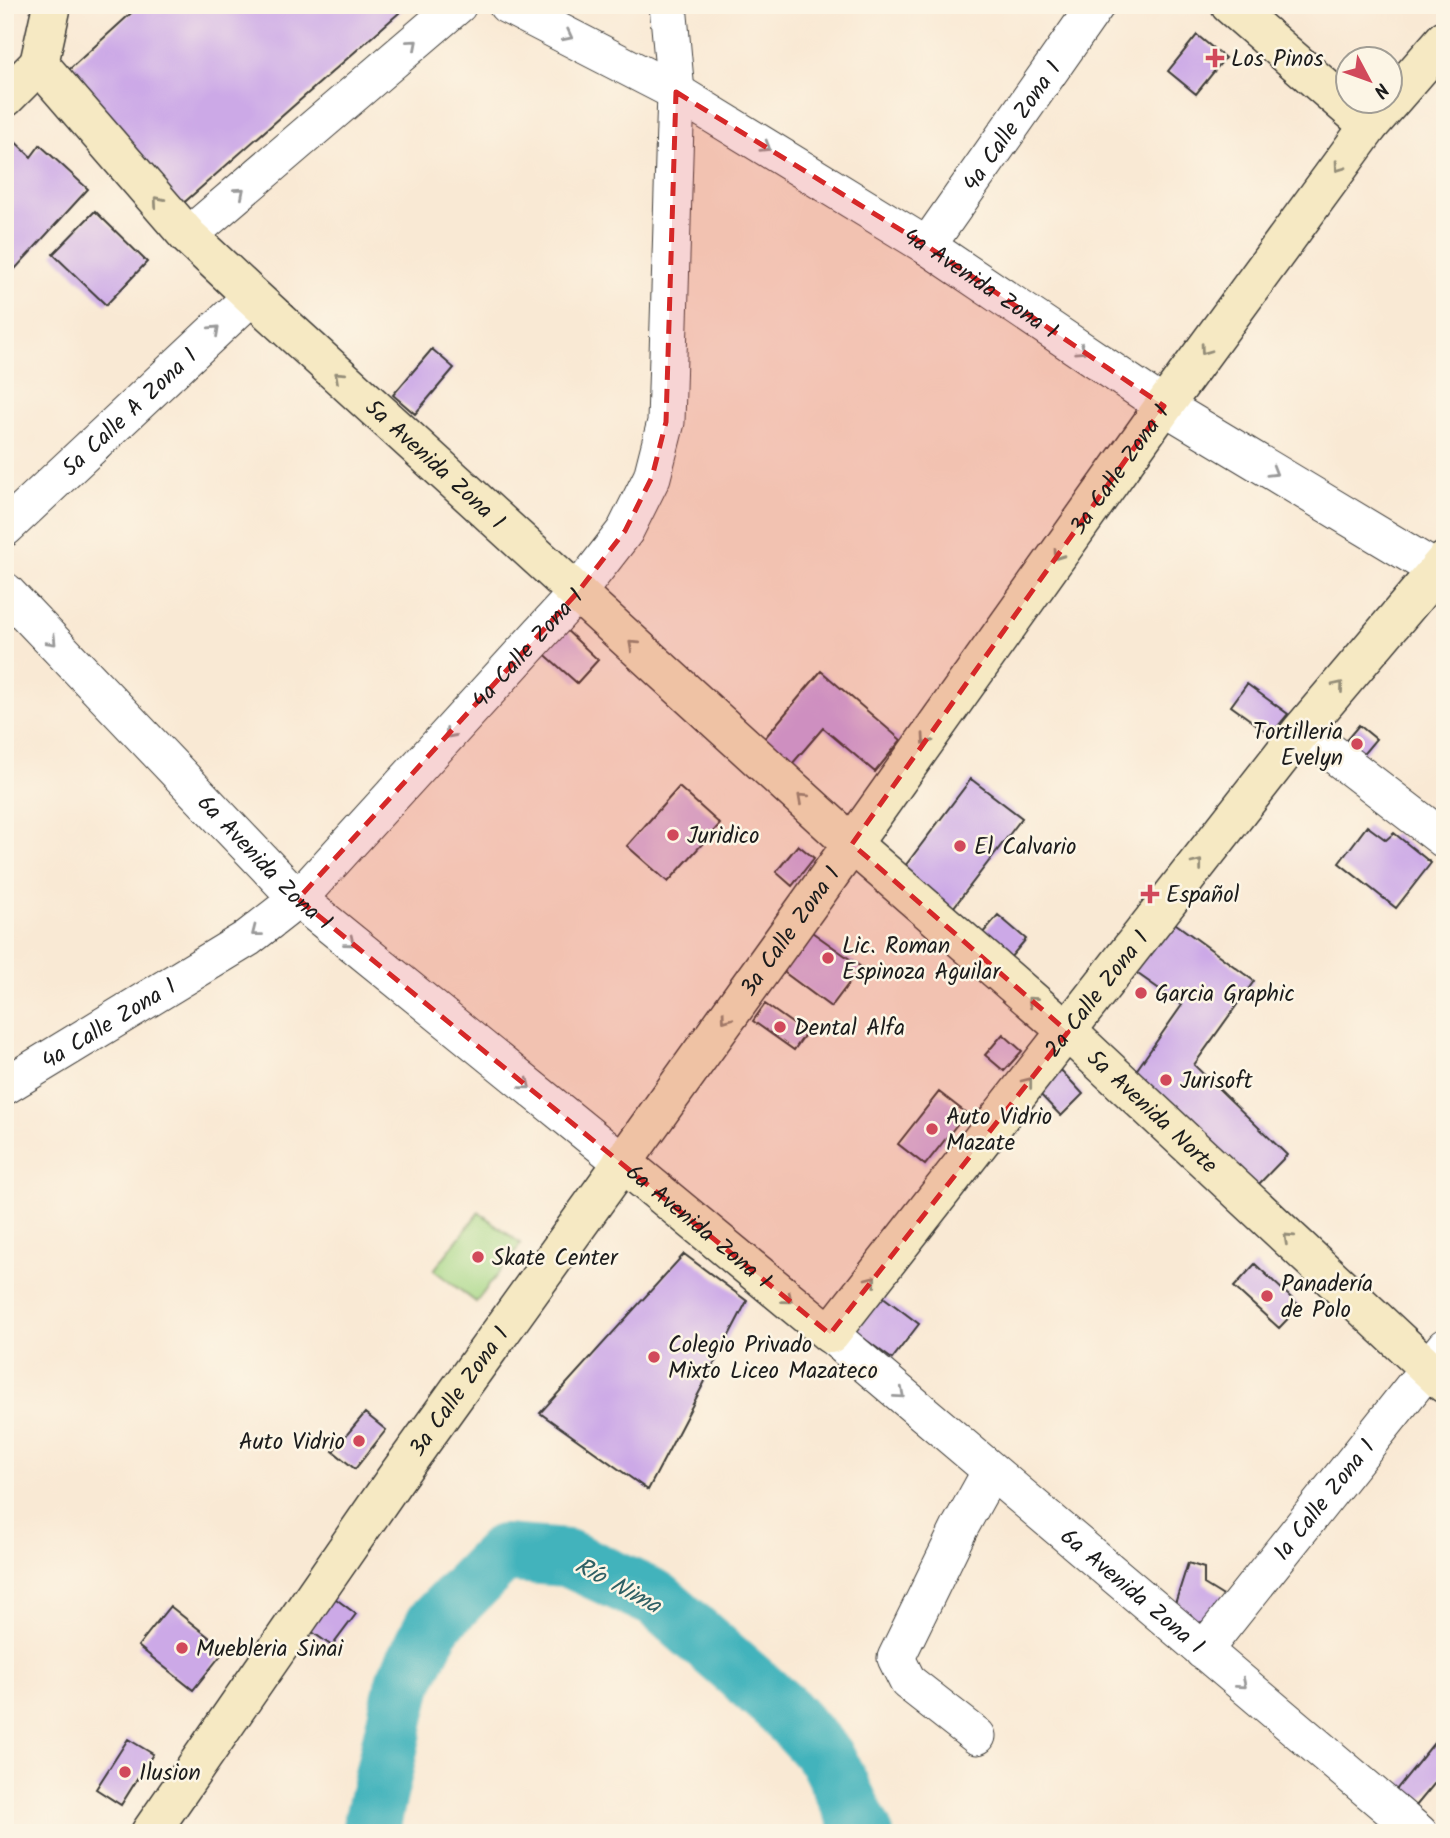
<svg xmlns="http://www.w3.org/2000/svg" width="1450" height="1838" font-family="Kalam,sans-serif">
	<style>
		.green { fill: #a6d786; stroke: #617a51; stroke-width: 2 }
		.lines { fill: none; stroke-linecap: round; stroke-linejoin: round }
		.river { stroke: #43b3bc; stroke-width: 58 }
		.building { fill: #cca9e7 }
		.street-casing { stroke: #3d3b38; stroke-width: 39 }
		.secondary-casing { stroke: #3d3b38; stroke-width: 41 }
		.street { stroke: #fff; stroke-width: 37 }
		.secondary { stroke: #f6e9c3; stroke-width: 38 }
		.oneway { stroke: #999 }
		.oneway2 { stroke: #948d78 }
		.marked { fill: #d62828; fill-opacity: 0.2; stroke: #d62828; stroke-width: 5; stroke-dasharray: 14 9; stroke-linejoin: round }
		.poi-dot { fill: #d1495b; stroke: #fcf5e5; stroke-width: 2.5 }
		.labels { text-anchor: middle; stroke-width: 5; stroke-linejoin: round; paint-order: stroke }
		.poi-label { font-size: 23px; fill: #1c1c1c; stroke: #fcf5e5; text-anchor: start }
		.street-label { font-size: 23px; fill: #1c1c1c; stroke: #fcf5e5 }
		.water-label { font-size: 24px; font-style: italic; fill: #2e6064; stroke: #fcf5e5 }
	</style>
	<rect width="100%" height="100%" fill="#fcf5e5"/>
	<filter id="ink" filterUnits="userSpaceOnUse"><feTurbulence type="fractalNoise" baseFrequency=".0143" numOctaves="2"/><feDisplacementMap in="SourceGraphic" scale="14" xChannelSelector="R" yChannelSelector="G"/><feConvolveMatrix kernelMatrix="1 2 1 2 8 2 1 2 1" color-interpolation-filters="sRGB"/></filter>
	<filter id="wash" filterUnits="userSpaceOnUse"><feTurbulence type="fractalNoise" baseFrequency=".00686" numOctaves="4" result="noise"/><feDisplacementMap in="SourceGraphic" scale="28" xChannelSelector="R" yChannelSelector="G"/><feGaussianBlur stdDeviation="1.57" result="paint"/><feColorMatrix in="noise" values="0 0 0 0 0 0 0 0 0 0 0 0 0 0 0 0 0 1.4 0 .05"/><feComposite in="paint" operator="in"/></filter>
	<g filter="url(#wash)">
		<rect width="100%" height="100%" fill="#f9e9d4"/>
		<!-- green -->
		<path class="green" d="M 479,1212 L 521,1244 L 476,1302 L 434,1270 Z"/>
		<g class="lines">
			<!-- river -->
			<path class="river" d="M 370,1833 L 404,1683 L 434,1623 L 503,1553 L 567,1558 L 656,1599 L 782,1709 L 826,1757 L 864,1833"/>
		</g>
		<g id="blocks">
			<!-- building -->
			<path class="building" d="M 140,5 L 408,5 L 179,207 L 61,77 Z
				M 1197,35 L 1225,58 L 1196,94 L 1168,71 Z
				M 5,132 L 31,157 L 40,145 L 88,189 L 5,280 Z
				M 95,211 L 147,262 L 106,305 L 53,254 Z
				M 432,349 L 454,368 L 415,414 L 393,395 Z
				M 562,626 L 598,660 L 577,683 L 540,650 Z
				M 821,671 L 901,740 L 875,772 L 823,728 L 792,764 L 764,739 Z
				M 1247,684 L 1288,714 L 1271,735 L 1231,706 Z
				M 1359,725 L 1376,739 L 1355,764 L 1338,750 Z
				M 971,779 L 1022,818 L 950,912 L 899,874 Z
				M 679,787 L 720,824 L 668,882 L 627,846 Z
				M 1367,826 L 1386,840 L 1394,833 L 1431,863 L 1396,908 L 1339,863 Z
				M 798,845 L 814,858 L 792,886 L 776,872 Z
				M 998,915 L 1026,939 L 1010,958 L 982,934 Z
				M 1165,916 L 1254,981 L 1194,1065 L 1287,1155 L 1254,1189 L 1133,1075 L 1182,1005 L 1128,967 Z
				M 809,930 L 861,967 L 831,1007 L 781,970 Z
				M 765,1004 L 806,1033 L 794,1050 L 753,1021 Z
				M 1003,1034 L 1022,1051 L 1004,1071 L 985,1055 Z
				M 1059,1068 L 1083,1094 L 1061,1116 L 1036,1090 Z
				M 939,1092 L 966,1113 L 925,1165 L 898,1144 Z
				M 684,1254 L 747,1301 L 648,1490 L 540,1413 Z
				M 1255,1264 L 1300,1306 L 1279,1328 L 1234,1287 Z
				M 882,1296 L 919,1324 L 892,1359 L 855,1332 Z
				M 365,1413 L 386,1430 L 355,1469 L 333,1451 Z
				M 1188,1563 L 1204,1568 L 1204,1584 L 1225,1597 L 1210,1620 L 1194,1624 L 1174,1607 Z
				M 332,1596 L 356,1614 L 332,1646 L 308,1629 Z
				M 170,1606 L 225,1650 L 193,1690 L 138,1646 Z
				M 128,1739 L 153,1754 L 121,1805 L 96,1789 Z
				M 1434,1743 L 1445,1752 L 1445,1771 L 1411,1812 L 1391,1796 Z"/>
		</g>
	</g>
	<g filter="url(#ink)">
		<use href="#blocks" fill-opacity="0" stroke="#3d3b38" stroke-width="2"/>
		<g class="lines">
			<!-- street casing -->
			<g class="street-casing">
				<g id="street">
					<path id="s1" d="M 507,5 L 676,92 L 927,246 L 1164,406 L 1445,575"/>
					<path d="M 188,236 L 458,5"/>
					<path id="s2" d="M 927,246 L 1096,5"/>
					<path id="s3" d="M 5,528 L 252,296"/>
					<path id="s4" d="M 5,591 L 298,899 L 622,1162"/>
					<path d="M 1302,730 L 1445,840"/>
					<path id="s5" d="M 5,1086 L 248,938 L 298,899 L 577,593 L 625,531 L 652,477 L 666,422 L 676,92 L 668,5"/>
					<path id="s6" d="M 830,1334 L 1419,1833"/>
					<path id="s7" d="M 1203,1651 L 1445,1347"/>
					<path d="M 977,1736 L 908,1682 L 896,1658 L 960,1527 L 991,1471"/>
				</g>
			</g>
			<!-- secondary casing -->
			<g class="secondary-casing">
				<g id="secondary">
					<path d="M 1230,5 L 1369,126"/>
					<path id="s8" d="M 39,64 L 188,236 L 252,296 L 852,844 L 1068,1032 L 1445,1384"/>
					<path d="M 39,64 L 52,5"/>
					<path d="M 5,98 L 39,64"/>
					<path id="s9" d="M 622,1162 L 830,1334 L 1302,730 L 1445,561"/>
					<path id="s10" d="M 150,1833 L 395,1479 L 852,844 L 1164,406 L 1369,126 L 1445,39"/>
				</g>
			</g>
			<!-- street -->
			<use href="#street" class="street"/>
			<!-- secondary -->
			<use href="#secondary" class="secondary"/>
		</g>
		<!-- one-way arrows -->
		<defs><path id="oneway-chevron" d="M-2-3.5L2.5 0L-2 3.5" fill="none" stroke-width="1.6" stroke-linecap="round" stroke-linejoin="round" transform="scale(1.75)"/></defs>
		<g class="oneway">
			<use href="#oneway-chevron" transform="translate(568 36) rotate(27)"/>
			<use href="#oneway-chevron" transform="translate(413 44) rotate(-41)"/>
			<use href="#oneway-chevron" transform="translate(766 147) rotate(31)"/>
			<use href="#oneway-chevron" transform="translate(240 192) rotate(-41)"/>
			<use href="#oneway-chevron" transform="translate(215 330) rotate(-43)"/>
			<use href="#oneway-chevron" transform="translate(1081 350) rotate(34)"/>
			<use href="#oneway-chevron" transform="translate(1273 472) rotate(31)"/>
			<use href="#oneway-chevron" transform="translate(52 641) rotate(46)"/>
			<use href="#oneway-chevron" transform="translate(449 734) rotate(132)"/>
			<use href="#oneway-chevron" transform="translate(256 932) rotate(142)"/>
			<use href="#oneway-chevron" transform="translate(350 942) rotate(39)"/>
			<use href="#oneway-chevron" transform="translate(526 1085) rotate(39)"/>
			<use href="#oneway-chevron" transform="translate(900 1394) rotate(40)"/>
			<use href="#oneway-chevron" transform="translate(1242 1684) rotate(40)"/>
		</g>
		<g class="oneway2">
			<use href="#oneway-chevron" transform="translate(1339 167) rotate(126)"/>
			<use href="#oneway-chevron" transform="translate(158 201) rotate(-131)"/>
			<use href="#oneway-chevron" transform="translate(1205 350) rotate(126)"/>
			<use href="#oneway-chevron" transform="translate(339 376) rotate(-138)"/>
			<use href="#oneway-chevron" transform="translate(1058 555) rotate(125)"/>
			<use href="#oneway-chevron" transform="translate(633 645) rotate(-138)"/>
			<use href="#oneway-chevron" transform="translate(1339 686) rotate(-50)"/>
			<use href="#oneway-chevron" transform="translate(926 740) rotate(125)"/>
			<use href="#oneway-chevron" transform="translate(802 798) rotate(-138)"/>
			<use href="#oneway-chevron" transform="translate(1198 864) rotate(-52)"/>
			<use href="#oneway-chevron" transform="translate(1032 1001) rotate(-139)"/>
			<use href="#oneway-chevron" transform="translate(726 1018) rotate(126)"/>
			<use href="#oneway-chevron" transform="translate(1028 1082) rotate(-52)"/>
			<use href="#oneway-chevron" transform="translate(1288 1238) rotate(-137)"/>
			<use href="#oneway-chevron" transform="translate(872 1280) rotate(-52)"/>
			<use href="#oneway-chevron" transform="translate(788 1299) rotate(39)"/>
		</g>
	</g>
	<!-- marked area -->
	<path class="marked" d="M 676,92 L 927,246 L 1164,406 L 852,844 L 1068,1032 L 830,1334 L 298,899 L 577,593 L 625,531 L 652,477 L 666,422 Z"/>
	<!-- markers -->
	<g class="poi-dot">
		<path d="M1211.5 47.5h7v7h7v7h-7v7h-7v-7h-7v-7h7z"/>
		<circle cx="1357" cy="744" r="7"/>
		<circle cx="673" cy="835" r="7"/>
		<circle cx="960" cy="846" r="7"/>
		<path d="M1146.5 883.5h7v7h7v7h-7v7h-7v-7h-7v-7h7z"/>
		<circle cx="828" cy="958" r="7"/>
		<circle cx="1141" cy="993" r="7"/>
		<circle cx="780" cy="1027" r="7"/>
		<circle cx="1166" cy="1080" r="7"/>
		<circle cx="932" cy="1129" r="7"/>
		<circle cx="478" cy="1257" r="7"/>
		<circle cx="1267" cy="1296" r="7"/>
		<circle cx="654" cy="1357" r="7"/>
		<circle cx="359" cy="1441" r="7"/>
		<circle cx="182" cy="1648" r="7"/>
		<circle cx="125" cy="1772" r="7"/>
	</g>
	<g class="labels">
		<!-- poi labels -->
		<g class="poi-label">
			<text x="1231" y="66">Los Pinos</text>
			<text x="1343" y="739" text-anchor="end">Tortilleria<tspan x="1343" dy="26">Evelyn</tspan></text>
			<text x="687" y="843">Juridico</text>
			<text x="974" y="854">El Calvario</text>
			<text x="1166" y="902">Español</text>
			<text x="842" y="953">Lic. Roman<tspan x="842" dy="26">Espinoza Aguilar</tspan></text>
			<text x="1155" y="1001">Garcia Graphic</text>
			<text x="794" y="1035">Dental Alfa</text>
			<text x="1180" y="1088">Jurisoft</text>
			<text x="946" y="1124">Auto Vidrio<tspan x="946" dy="26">Mazate</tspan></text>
			<text x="492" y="1265">Skate Center</text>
			<text x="1281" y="1291">Panadería<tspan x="1281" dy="26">de Polo</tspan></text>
			<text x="668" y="1352">Colegio Privado<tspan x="668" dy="26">Mixto Liceo Mazateco</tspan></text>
			<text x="345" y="1449" text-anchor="end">Auto Vidrio</text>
			<text x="196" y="1656">Muebleria Sinai</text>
			<text x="139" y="1780">Ilusion</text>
		</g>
		<!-- street labels -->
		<g class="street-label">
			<text dy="8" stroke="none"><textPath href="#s2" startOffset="147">4a Calle Zona 1</textPath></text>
			<text dy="8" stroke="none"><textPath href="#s1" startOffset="550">4a Avenida Zona 1</textPath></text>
			<text dy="8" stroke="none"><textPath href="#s3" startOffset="170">5a Calle A Zona 1</textPath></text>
			<text dy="8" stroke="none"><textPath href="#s8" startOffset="564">5a Avenida Zona 1</textPath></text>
			<text dy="8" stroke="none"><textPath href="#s10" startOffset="1673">3a Calle Zona 1</textPath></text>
			<text dy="8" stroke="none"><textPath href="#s5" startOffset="688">4a Calle Zona 1</textPath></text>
			<text dy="8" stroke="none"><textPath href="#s4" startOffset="376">6a Avenida Zona 1</textPath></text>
			<text dy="8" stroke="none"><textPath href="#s10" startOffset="1106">3a Calle Zona 1</textPath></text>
			<text dy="8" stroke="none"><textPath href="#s9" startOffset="702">2a Calle Zona 1</textPath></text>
			<text dy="8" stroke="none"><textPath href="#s5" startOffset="121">4a Calle Zona 1</textPath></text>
			<text dy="8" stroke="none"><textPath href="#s8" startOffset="1530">5a Avenida Norte</textPath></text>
			<text dy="8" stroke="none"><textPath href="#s9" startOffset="100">6a Avenida Zona 1</textPath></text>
			<text dy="8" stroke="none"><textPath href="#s10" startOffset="539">3a Calle Zona 1</textPath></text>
			<text dy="8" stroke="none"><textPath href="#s7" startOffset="194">1a Calle Zona 1</textPath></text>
			<text dy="8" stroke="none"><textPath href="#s6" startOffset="397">6a Avenida Zona 1</textPath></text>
		</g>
		<!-- water labels -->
		<g class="water-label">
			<text transform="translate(618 1585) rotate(28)" y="8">Río Nima</text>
		</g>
	</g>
	<!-- margin -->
	<rect width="1450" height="1838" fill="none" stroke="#fcf5e5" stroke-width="28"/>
	<!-- north arrow -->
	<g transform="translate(1369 80) rotate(131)"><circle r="33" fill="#fcf5e5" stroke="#a29e95" stroke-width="2"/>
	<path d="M0-5L12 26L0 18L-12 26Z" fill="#d1495b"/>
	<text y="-10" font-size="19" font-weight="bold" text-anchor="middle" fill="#1c1c1c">N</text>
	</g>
</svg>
